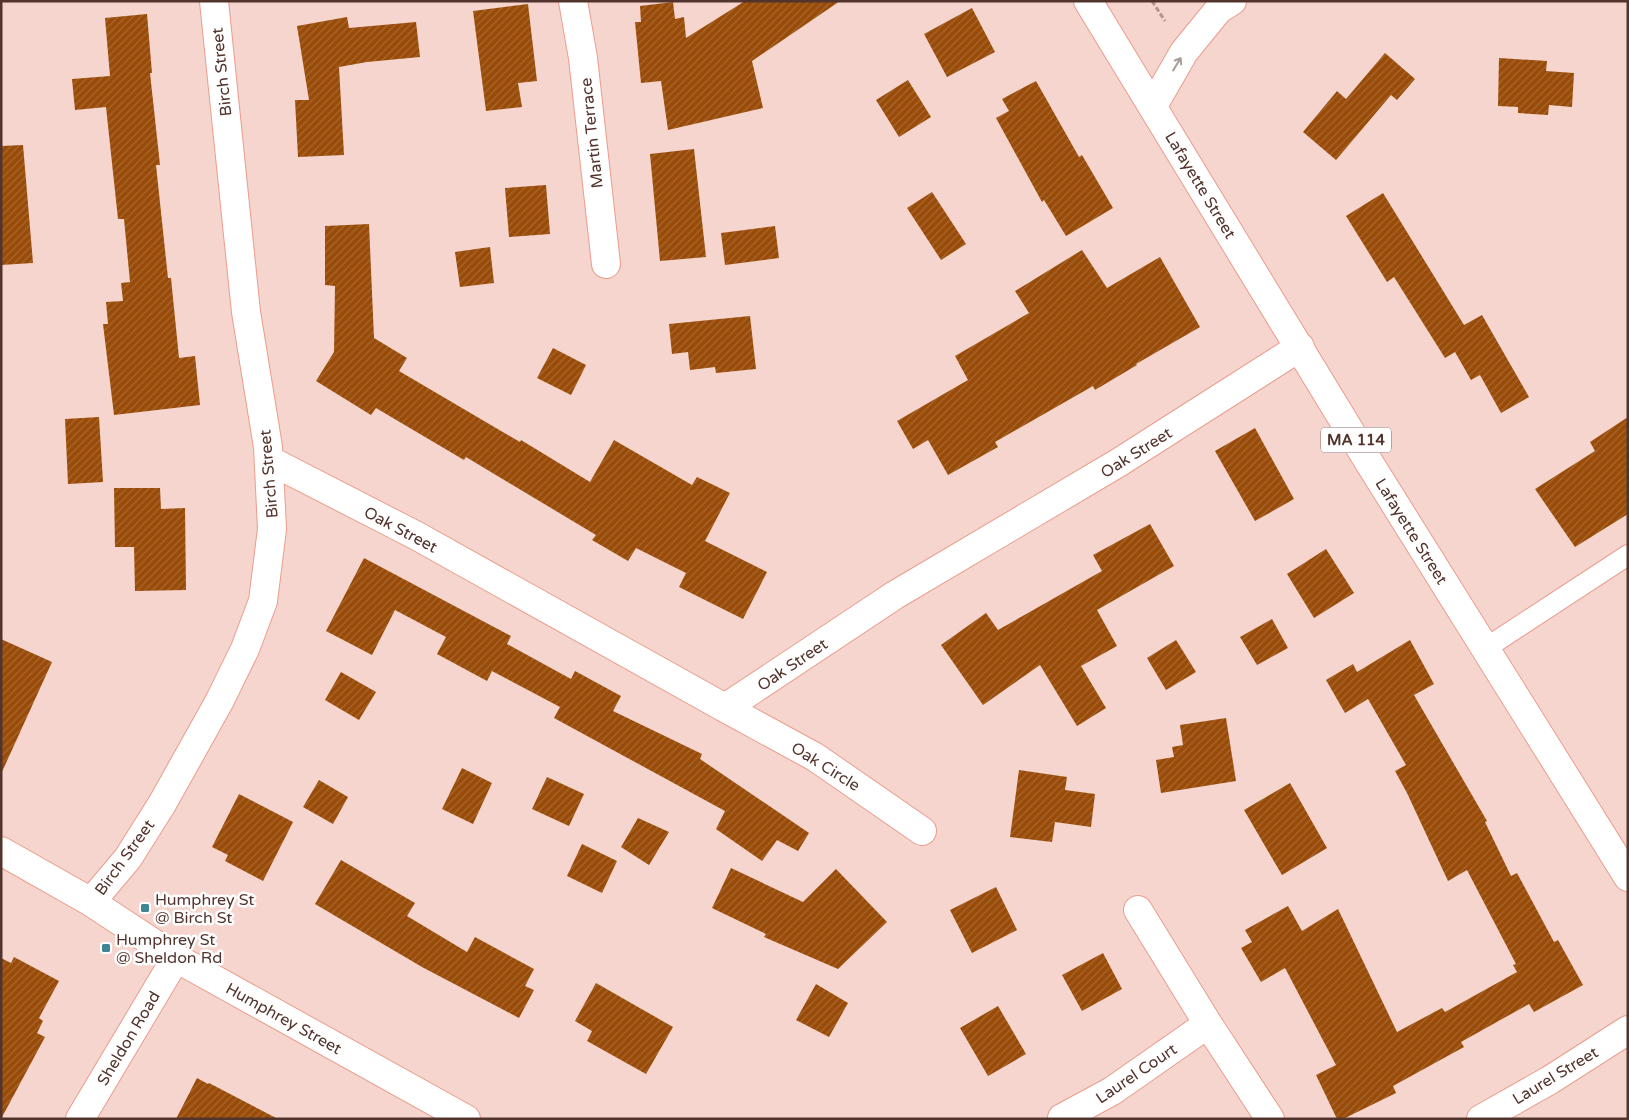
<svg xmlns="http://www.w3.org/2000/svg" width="1629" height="1120" font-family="'Varela Round',sans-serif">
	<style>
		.building { fill: url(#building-hatch) }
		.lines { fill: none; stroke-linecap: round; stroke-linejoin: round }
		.service-casing { stroke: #ea9d8d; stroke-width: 22 }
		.minor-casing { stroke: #ea9d8d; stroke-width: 30 }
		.secondary-casing { stroke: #ea9d8d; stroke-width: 30 }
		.primary-casing { stroke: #ea9d8d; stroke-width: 30 }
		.path { stroke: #b3948c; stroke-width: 3; stroke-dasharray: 5 2.5; stroke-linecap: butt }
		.service { stroke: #fff; stroke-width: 20 }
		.minor { stroke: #fff; stroke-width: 28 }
		.secondary { stroke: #fff; stroke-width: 28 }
		.primary { stroke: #fff; stroke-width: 28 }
		.oneway { stroke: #a99a96 }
		.poi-dot { fill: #408593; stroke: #fefefe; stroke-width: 2 }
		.labels { text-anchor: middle; stroke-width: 5; stroke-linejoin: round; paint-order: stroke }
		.shield { fill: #fefefe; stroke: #86716c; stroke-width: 1 }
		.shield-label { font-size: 15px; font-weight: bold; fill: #53342d }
		.street-label { font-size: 16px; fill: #53342d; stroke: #fefefe }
		.poi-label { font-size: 16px; fill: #53342d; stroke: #fefefe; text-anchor: start }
	</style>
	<defs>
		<pattern id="building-hatch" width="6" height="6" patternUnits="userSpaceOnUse" patternTransform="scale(1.25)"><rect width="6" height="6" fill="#994b07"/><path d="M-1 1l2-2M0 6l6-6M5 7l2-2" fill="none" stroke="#a66935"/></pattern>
	</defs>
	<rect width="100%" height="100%" fill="#f5d5cd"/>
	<!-- building -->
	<path class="building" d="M 745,1 L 840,1 L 752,61 L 763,108 L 668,130 L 661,81 L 641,83 L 635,22 L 641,22 L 640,6 L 673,2 L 675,19 L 684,17 L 686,38 Z
		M 528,4 L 537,81 L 518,83 L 522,107 L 486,111 L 473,11 Z
		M 972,8 L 995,52 L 947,77 L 924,34 Z
		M 147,14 L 152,73 L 150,73 L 160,165 L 156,165 L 168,278 L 171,278 L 179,358 L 195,356 L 200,405 L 114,415 L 103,324 L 108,324 L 106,302 L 123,301 L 121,283 L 130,282 L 124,219 L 118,219 L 106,107 L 75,110 L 72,79 L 110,76 L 105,18 Z
		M 347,17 L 349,28 L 416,22 L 420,57 L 367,62 L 339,67 L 344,155 L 298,157 L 295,100 L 309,100 L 297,26 Z
		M 1385,53 L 1415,79 L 1397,100 L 1391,95 L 1336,160 L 1303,132 L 1337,91 L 1346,99 Z
		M 1499,58 L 1547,61 L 1546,71 L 1574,73 L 1572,107 L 1549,105 L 1548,115 L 1518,113 L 1518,107 L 1498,106 Z
		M 908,80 L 931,117 L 899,137 L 876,100 Z
		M 1036,81 L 1079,157 L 1082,155 L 1113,208 L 1066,236 L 1044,200 L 1042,202 L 996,118 L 1009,111 L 1002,99 Z
		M 23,145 L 33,263 L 1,265 L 1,146 Z
		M 694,149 L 706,257 L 660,261 L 650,154 Z
		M 546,185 L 550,234 L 509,237 L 505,188 Z
		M 932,192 L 966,244 L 941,260 L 907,208 Z
		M 1383,193 L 1464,325 L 1482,315 L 1529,397 L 1501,413 L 1480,375 L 1471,380 L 1455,352 L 1445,358 L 1394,277 L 1387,282 L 1346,216 Z
		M 369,224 L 374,338 L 407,358 L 399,371 L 520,442 L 521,440 L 590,482 L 614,440 L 692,485 L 697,477 L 730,493 L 705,541 L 767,572 L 743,619 L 679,587 L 686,573 L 636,548 L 628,561 L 592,540 L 596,535 L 466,457 L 464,460 L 376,408 L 371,415 L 316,381 L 334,352 L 335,286 L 325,285 L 325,226 Z
		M 775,226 L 779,258 L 725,265 L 721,233 Z
		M 490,247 L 494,283 L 460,287 L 455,252 Z
		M 1082,250 L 1107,288 L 1160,257 L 1200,327 L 1136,364 L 1137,365 L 1095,390 L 1093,386 L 995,442 L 998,447 L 948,475 L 928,440 L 913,449 L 897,421 L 968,380 L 955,356 L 1029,313 L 1015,291 Z
		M 750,316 L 756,369 L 716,373 L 715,367 L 690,370 L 688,352 L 672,354 L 669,324 Z
		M 553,348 L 586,365 L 571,395 L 537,378 Z
		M 99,417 L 103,482 L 68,484 L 65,419 Z
		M 1628,417 L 1628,514 L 1575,547 L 1535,489 L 1595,451 L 1590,442 Z
		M 1255,428 L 1294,499 L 1255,521 L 1215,451 Z
		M 114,488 L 160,488 L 161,509 L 185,508 L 186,590 L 135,591 L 134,547 L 115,547 Z
		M 1150,524 L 1174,566 L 1097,610 L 1117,646 L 1081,666 L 1106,708 L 1077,726 L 1040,665 L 983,705 L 941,645 L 986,613 L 998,630 L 1102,571 L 1093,555 Z
		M 1326,549 L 1354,593 L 1314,618 L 1287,574 Z
		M 364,558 L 511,636 L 507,644 L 571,679 L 575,671 L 621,696 L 613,711 L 702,754 L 700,759 L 809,833 L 798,851 L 777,840 L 762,861 L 716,829 L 725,811 L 554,718 L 560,707 L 492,671 L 487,681 L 437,654 L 446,637 L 395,610 L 372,655 L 326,631 Z
		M 1272,619 L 1288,648 L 1257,665 L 1240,637 Z
		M 1,639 L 52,662 L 1,774 Z
		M 1176,640 L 1196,672 L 1166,690 L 1147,658 Z
		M 1410,640 L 1434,684 L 1414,695 L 1487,821 L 1485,822 L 1511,876 L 1517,873 L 1554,942 L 1558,940 L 1583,985 L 1534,1012 L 1529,1004 L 1461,1042 L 1464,1047 L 1393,1086 L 1396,1093 L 1343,1119 L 1337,1119 L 1316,1075 L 1336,1065 L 1285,968 L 1261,982 L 1241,948 L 1252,942 L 1245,930 L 1288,906 L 1302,931 L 1338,909 L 1397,1032 L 1442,1008 L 1445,1012 L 1517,972 L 1513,965 L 1516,964 L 1467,870 L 1448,881 L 1407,793 L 1395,771 L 1406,765 L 1368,699 L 1345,713 L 1326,680 L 1353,664 L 1357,672 Z
		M 341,672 L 376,692 L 359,720 L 325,700 Z
		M 1226,718 L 1236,781 L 1161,793 L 1156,760 L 1174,757 L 1172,747 L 1183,745 L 1180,725 Z
		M 462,768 L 492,783 L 473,824 L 442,809 Z
		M 1019,770 L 1067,777 L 1065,790 L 1095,794 L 1091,827 L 1055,822 L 1052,842 L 1010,837 Z
		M 547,777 L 584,794 L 569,826 L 532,809 Z
		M 319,780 L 348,797 L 333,824 L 303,807 Z
		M 1290,783 L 1327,848 L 1282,875 L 1244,810 Z
		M 239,794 L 293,822 L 263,881 L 225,861 L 228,855 L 212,847 Z
		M 638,818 L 669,832 L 649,865 L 621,847 Z
		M 582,844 L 617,861 L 602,893 L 567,876 Z
		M 341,860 L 415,903 L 407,916 L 467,952 L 475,937 L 534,969 L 525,986 L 534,990 L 519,1018 L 422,967 L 315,904 Z
		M 731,868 L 803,902 L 836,869 L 887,922 L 838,969 L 764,937 L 766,934 L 712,908 Z
		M 996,887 L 1017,930 L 972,953 L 950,910 Z
		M 1103,953 L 1122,989 L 1082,1011 L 1062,975 Z
		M 14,957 L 59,981 L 39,1018 L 43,1021 L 37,1033 L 45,1037 L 1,1119 L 1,958 L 11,963 Z
		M 596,983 L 673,1027 L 646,1074 L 587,1041 L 592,1031 L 575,1021 Z
		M 816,984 L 848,1003 L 829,1037 L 796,1020 Z
		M 998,1006 L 1026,1054 L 988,1076 L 960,1028 Z
		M 197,1078 L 208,1084 L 209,1083 L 278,1119 L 176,1119 Z"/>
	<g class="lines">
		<!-- service casing -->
		<g class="service-casing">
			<path id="service" d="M 1486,648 L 1628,555"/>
		</g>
		<!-- minor casing -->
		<g class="minor-casing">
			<path id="minor" d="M 573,1 L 583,58 L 606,264
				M 269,460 L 417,536 L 725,708 L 895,595 L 1118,463 L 1300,347
				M 725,708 L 815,757 L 922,831
				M 91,902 L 128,858 L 162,804 L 219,702 L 245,649 L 263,601 L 272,529 L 268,447 L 246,312 L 214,1
				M 1138,910 L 1208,1024 L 1270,1119
				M 1062,1118 L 1112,1091 L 1208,1024
				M 80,1119 L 176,958
				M 1481,1119 L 1550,1080 L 1628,1030"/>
		</g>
		<!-- secondary casing -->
		<g class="secondary-casing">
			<path id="secondary" d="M 1153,106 L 1184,52 L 1219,9 L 1232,1"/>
		</g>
		<!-- primary casing -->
		<g class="primary-casing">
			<path id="primary" d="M 1088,1 L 1370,464 L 1628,877
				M 1,851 L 91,902 L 176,958 L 466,1119"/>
		</g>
		<!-- path -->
		<path class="path" d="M 1152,1 L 1165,21"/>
		<!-- service -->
		<use href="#service" class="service"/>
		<!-- minor -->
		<use href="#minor" class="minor"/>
		<!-- secondary -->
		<use href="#secondary" class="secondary"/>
		<!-- primary -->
		<use href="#primary" class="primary"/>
	</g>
	<!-- one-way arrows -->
	<defs><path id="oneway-shaft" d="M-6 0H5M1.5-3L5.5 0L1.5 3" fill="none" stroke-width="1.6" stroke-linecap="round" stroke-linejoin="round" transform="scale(1.25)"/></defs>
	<use class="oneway" href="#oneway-shaft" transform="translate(1177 64) rotate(-59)"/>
	<!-- markers -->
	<g class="poi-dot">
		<rect x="140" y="903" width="10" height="10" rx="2.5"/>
		<rect x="101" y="943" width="10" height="10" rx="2.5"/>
	</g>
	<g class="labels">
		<!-- shield labels -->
		<rect class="shield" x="1321" y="427.5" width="70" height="25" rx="4"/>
		<g class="shield-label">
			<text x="1356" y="445">MA 114</text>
		</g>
		<!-- street labels -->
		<g class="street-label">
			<text transform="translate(221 72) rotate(-96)" y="6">Birch Street</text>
			<text transform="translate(591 133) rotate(-96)" y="6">Martin Terrace</text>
			<text transform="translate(1201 185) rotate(59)" y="6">Lafayette Street</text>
			<text transform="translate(1136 452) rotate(-32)" y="6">Oak Street</text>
			<text transform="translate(268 474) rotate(-95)" y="6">Birch Street</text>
			<text transform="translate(401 529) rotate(28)" y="6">Oak Street</text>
			<text transform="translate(1412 531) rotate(58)" y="6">Lafayette Street</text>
			<text transform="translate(792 664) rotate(-34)" y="6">Oak Street</text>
			<text transform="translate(826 766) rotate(32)" y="6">Oak Circle</text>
			<text transform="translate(124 857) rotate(-54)" y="6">Birch Street</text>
			<text transform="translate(284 1018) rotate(29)" y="6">Humphrey Street</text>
			<text transform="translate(128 1038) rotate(-59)" y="6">Sheldon Road</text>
			<text transform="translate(1136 1073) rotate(-34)" y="6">Laurel Court</text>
			<text transform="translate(1555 1075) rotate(-31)" y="6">Laurel Street</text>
		</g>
		<!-- poi labels -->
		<g class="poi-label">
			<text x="155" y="905">Humphrey St<tspan x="155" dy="18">@ Birch St</tspan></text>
			<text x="116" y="945">Humphrey St<tspan x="116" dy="18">@ Sheldon Rd</tspan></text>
		</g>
	</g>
	<!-- border -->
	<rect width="1629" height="1120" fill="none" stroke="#53342d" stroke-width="5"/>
</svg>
